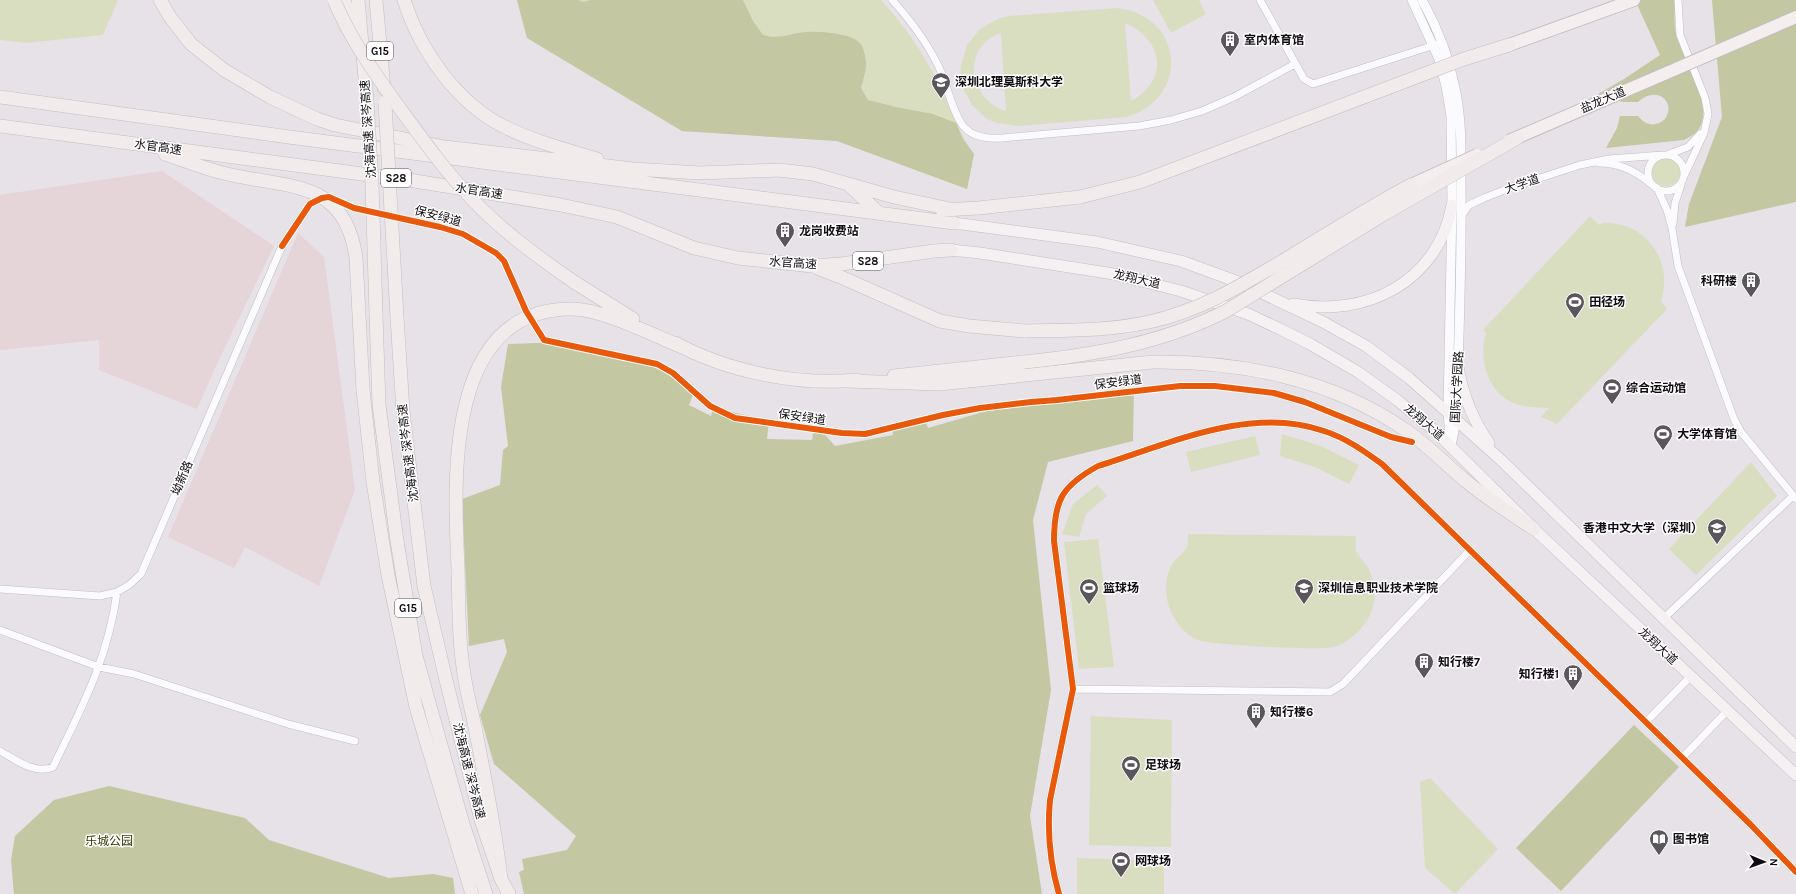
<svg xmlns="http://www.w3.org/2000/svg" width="1796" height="894" font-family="Karla,'Noto Sans SC',sans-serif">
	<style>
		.industrial { fill: #e5d4d8 }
		.green { fill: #dadec1; fill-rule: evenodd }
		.forest { fill: #c3c7a2 }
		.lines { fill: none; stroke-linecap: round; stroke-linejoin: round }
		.minor-casing { stroke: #c2bec3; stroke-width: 8 }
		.tertiary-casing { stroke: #c2bec3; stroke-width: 10 }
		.primary-casing { stroke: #c2bfc3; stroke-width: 12 }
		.trunk-casing { stroke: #c2bfc3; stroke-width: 14 }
		.motorway-casing { stroke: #c2bfc3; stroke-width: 14 }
		.minor { stroke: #fbfafc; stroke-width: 7 }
		.tertiary { stroke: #fbfafc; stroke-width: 9 }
		.primary { stroke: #f5f1f2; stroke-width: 11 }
		.trunk { stroke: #f4eeee; stroke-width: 12 }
		.motorway { stroke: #f2ebeb; stroke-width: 13 }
		.trunk-bridge-casing { stroke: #c2bfc3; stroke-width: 14; stroke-linecap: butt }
		.motorway-bridge-casing { stroke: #c2bfc3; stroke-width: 14; stroke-linecap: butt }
		.trunk-bridge { stroke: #f4eeee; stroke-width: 12 }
		.motorway-bridge { stroke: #f2ebeb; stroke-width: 13 }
		.cycleway-casing { stroke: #fff; stroke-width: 8 }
		.cycleway { stroke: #e8590c; stroke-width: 6 }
		.labels { text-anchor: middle; stroke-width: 3; stroke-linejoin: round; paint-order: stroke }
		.shield { fill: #fff; stroke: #575458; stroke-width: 1 }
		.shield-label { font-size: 11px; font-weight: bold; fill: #0f0b10 }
		.poi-label { font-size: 12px; font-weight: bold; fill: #0f0b10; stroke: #fff; text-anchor: start }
		.street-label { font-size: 12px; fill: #0f0b10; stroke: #fff }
		.park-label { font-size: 12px; fill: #343a00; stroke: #fff }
	</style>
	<rect width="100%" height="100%" fill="#e7e1e8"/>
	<!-- industrial -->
	<path class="industrial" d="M 162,171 L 274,246 L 215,368 L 197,409 L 99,370 L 99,340 L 0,350 L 0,195 Z
		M 298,233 L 324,257 L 355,490 L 319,586 L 245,547 L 234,568 L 168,537 Z"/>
	<!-- green -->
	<path class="green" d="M 0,0 L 118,0 L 103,35 L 26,43 L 0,40 Z
		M 517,0 L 881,0 C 904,25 923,52 938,83 C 950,107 958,132 974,154 L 967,189 L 837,141 L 682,131 L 527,38 Z
		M 1153,0 L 1199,0 L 1206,14 L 1171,33 Z
		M 1117,8 C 1184,15 1191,99 1126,117 L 1018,126 L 997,123 L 987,119 L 972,105 L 962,86 L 960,76 L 961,65 L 967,45 L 980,29 L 998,19 L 1009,16 ZM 1125,23 C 1164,39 1169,81 1131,101 ZM 1001,33 L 1006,111 C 968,99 961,46 1001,33 Z
		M1652 172a14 14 0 1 1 28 0a14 14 0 1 1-28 0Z
		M 1590,216 L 1599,225 C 1604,221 1611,223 1617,224 C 1643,228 1662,251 1664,276 C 1665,285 1663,293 1661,301 L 1667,309 L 1557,424 L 1541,417 L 1549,408 C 1538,407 1527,408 1516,404 C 1488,394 1478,360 1486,333 L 1483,330 Z
		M 1282,434 L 1321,446 L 1359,465 L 1349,484 L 1315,467 L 1280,456 Z
		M 1255,436 L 1260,455 L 1191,472 L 1186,452 Z
		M 1751,462 L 1777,496 L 1696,575 L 1669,549 Z
		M 1097,485 L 1107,496 L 1086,514 L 1079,537 L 1062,534 L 1073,504 Z
		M 1188,534 L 1356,536 C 1356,540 1355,547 1356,551 C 1358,556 1364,561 1367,566 C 1374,578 1377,597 1372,610 C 1366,626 1351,642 1334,647 C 1320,651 1211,645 1198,640 C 1183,634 1172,618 1168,603 C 1164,590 1166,571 1175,560 C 1179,556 1186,551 1187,546 C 1188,543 1188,537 1188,534 Z
		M 1098,539 L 1114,667 L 1079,669 L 1064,542 Z
		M 1091,716 L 1172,720 L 1171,847 L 1089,845 Z
		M 1430,778 L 1498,849 L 1455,894 L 1425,868 L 1420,782 Z
		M 1077,858 L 1164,861 L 1164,894 L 1077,894 Z"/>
	<!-- forest -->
	<path class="forest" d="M 517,0 L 578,0 L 583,2 L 591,0 L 743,0 L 753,21 L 763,35 C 778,40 791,33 806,32 C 819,31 851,33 860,43 C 864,48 865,55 866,61 C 867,69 863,80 861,88 L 868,100 L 896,107 L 933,114 L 956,123 L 963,139 L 974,154 L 967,189 L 837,141 L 682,131 L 527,38 Z
		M 1635,0 L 1675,0 C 1675,12 1673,25 1677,37 C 1684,60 1713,103 1700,127 C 1697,133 1690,137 1684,140 L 1606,148 L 1617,128 L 1620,116 L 1638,116 C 1645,125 1655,128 1665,119 C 1677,101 1656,85 1638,102 L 1623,102 L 1598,94 L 1624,79 L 1660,55 Z
		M 1712,0 L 1796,0 L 1796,202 L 1685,227 L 1689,204 L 1722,117 Z
		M 567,342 L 569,346 L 663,368 L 693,395 L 689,405 L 711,416 L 713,408 L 769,420 L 767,439 L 812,440 L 814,429 L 826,436 L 835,446 L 893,435 L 893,427 L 924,417 L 928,428 L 997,408 L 1134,388 L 1133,441 L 1048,462 L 1033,520 L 1051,690 L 1030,816 L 1042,894 L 524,894 L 519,872 L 524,870 L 522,859 L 567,850 L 576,836 L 494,764 L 480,715 L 507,652 L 504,639 L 469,646 L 462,499 L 500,485 L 503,450 L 508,446 L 501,387 L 508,344 Z
		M 1634,725 L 1679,767 L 1561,891 L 1516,848 Z
		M 109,786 L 245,818 L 269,840 L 389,878 L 433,874 L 453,878 L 455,894 L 14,894 L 11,860 L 15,836 L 54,800 Z"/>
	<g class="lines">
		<!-- minor casing -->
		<g class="minor-casing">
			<path id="minor" d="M 892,0 C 912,22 930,46 942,74 C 947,87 955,119 965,128 C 975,138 989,139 1002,138 L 1139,126 L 1171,120 L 1202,111 L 1234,97 L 1295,64
				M 1260,0 L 1304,79 L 1313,84 L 1438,44
				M 1678,0 L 1680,35 L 1705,98 L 1708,114 L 1704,133 L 1684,176
				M 1669,154 L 1688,147 L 1700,134
				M1648 173a18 18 0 1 1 36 0a18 18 0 1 1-36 0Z
				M 1599,163 C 1619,163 1636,171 1651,184
				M 1657,188 L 1667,210 L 1672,228 L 1678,266 L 1734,419 L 1741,432 L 1796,499
				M 1462,215 L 1469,205 L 1484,198 L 1512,187 L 1580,165 L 1609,159 L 1663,155
				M 1673,224 L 1675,203 L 1681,185
				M 0,589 L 100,596 L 117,592 L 129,585 L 141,574 L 282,246
				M 1664,618 L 1793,496
				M 0,630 L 99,667 L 134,674 L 288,724 L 355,741
				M 1073,689 L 1330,692 L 1343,684 L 1470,550
				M 1646,722 L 1691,676
				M 0,751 C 16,760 35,775 53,767 C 82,707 108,659 117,592
				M 1682,758 L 1727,711
				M 1059,894 C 1050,863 1047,832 1050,800 L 1073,689 L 1054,541 C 1054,500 1062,486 1098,466 C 1169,444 1250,405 1324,431 C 1346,438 1364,451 1382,464 L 1751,825 L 1796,872"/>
		</g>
		<!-- tertiary casing -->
		<g class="tertiary-casing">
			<path id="tertiary" d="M 1412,0 L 1439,59 L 1446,86 L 1451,116 L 1452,205 L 1448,412 L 1450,437
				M 1422,0 C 1437,27 1449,57 1455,88 C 1462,120 1461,152 1461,185 C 1462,258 1459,331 1457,403 L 1456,420 L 1451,446"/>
		</g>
		<!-- primary casing -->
		<g class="primary-casing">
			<path id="primary" d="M 954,223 L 1097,242 L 1181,261 L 1241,283 L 1323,322 L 1366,346 L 1409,378 L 1501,460 L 1796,747
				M 951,250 L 980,253 L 1114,274 L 1181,291 L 1248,314 L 1280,329 L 1310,344 L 1358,372 L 1397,400 L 1435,431 L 1534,529 L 1796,775
				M 1293,304 C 1366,318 1438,282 1452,205
				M 1458,367 C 1463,395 1472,419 1489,443"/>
		</g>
		<!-- trunk casing -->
		<g class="trunk-casing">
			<path id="trunk" d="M 1509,45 L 1634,0"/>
		</g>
		<!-- motorway casing -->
		<g class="motorway-casing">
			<path id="motorway" d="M 160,0 L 170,17 L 191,44 L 224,70 L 270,97 L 317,119 L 335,125 L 445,147 L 633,169 L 700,173 L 779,170 L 813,174 L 894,197 L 950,209
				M 344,0 L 352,31
				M 358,0 L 367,100
				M 376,0 L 384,89
				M 404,0 C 420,51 458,105 507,128 C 536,142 567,150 597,159
				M 0,97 L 289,137 L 954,223
				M 0,126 L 415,181 L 561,205 L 617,217 L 694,248 L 738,258 L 812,266 L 841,264 L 934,251 L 951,250
				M 165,154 C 184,160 203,168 223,173 C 286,189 345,177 356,258 L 363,390 L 373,482 L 388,575 L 416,707 L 472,894
				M 850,186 L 879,213
				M 942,210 L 979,208 L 1080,197
				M 817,268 L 843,278 L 940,321 L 969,326 L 1025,331
				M 574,282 L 633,319
				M 376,314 L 379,405 L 397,541 L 416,656 L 463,824 L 486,894
				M 397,317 L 403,411 L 424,586 L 446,680 L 481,820 L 501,879 L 509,894
				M 675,343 C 726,371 797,386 857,380
				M 894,376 L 1024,362
				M 848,381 L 939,384 L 1153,362 C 1240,361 1331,379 1404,429 C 1427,444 1446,465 1467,482 C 1488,499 1511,514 1534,529
				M 501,879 C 495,826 484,774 474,722 C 470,704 465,685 463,667 C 458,635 459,600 458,568 C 454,480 444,308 572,309 C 602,309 653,335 682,347"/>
		</g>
		<!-- minor -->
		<use href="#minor" class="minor"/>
		<!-- tertiary -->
		<use href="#tertiary" class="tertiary"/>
		<!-- primary -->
		<use href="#primary" class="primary"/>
		<!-- trunk -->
		<use href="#trunk" class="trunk"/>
		<!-- motorway -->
		<use href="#motorway" class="motorway"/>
		<!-- trunk-bridge casing -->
		<g class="trunk-bridge-casing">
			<path id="trunk-bridge" d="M 1509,141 L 1796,17
				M 1411,185 L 1477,155"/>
		</g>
		<!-- motorway-bridge casing -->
		<g class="motorway-bridge-casing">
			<path id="motorway-bridge" d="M 334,0 C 349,36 371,68 393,99 C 418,133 443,169 472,199 C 502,231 538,257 574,282
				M 367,100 L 372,183 L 376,314
				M 385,103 L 397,317
				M 1080,197 L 1140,182 L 1464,59 L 1509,45
				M 1025,331 C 1066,330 1109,331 1149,322 C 1202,310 1240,286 1286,259 C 1327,234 1368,208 1411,185
				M 1024,362 C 1094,355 1163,343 1226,311 L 1384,214 L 1517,138"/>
		</g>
		<!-- trunk-bridge -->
		<use href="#trunk-bridge" class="trunk-bridge"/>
		<!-- motorway-bridge -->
		<use href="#motorway-bridge" class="motorway-bridge"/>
		<!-- cycleway casing -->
		<g class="cycleway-casing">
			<path id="cycleway" d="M 282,246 L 310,204 L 322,198 L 329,197 L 354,208 L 440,227 L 463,234 L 496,253 L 504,261 L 526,311 L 544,340 L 657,364 L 673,373 L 710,406 L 735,418 L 842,433 L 865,434 L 943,415 L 980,408 L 1031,402 L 1057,400 L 1180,386 L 1215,386 L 1274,393 L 1305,402 L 1391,437 L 1412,442
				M 1059,894 C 1050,863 1047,832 1050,800 L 1073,689 L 1054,541 C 1054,500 1062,486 1098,466 C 1169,444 1250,405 1324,431 C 1346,438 1364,451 1382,464 L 1751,825 L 1796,872"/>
		</g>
		<!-- cycleway -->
		<use href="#cycleway" class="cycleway"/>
	</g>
	<!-- icons -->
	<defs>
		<g id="building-pin" transform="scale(1)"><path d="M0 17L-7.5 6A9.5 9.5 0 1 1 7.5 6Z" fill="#5b565c" stroke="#fff"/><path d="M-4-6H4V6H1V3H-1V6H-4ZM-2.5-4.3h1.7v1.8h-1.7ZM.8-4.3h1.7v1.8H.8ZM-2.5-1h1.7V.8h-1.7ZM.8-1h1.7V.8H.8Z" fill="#fff"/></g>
		<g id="university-pin" transform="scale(1)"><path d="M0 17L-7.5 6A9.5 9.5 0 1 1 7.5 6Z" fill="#5b565c" stroke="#fff"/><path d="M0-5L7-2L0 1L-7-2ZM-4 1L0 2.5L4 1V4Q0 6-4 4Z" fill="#fff"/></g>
		<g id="stadium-pin" transform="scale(1)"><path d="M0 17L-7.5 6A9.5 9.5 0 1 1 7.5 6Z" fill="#5b565c" stroke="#fff"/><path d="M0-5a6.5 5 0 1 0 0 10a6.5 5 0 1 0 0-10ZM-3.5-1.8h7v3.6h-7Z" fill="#fff"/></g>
		<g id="library-pin" transform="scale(1)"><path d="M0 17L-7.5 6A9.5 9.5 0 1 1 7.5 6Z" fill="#5b565c" stroke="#fff"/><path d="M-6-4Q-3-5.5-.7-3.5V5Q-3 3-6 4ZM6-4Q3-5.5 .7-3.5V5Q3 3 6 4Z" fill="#fff"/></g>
	</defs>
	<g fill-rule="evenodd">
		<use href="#building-pin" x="1230" y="40"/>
		<use href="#university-pin" x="941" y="82"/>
		<use href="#building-pin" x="785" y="231"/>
		<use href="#building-pin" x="1751" y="281"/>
		<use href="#stadium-pin" x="1575" y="302"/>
		<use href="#stadium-pin" x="1612" y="388"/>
		<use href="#stadium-pin" x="1663" y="434"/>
		<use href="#university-pin" x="1717" y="528"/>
		<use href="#stadium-pin" x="1089" y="588"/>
		<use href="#university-pin" x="1304" y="588"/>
		<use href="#building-pin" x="1424" y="662"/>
		<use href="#building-pin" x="1573" y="674"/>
		<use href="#building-pin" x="1256" y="712"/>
		<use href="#stadium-pin" x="1131" y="765"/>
		<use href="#library-pin" x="1659" y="839"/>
		<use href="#stadium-pin" x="1121" y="861"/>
	</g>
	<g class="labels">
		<!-- shield labels -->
		<g class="shield">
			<rect x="367" y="42" width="26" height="18" rx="3"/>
			<rect x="381" y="169" width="30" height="18" rx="3"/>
			<rect x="853" y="252" width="30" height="18" rx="3"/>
			<rect x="395" y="599" width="26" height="18" rx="3"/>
		</g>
		<g class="shield-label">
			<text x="380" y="55">G15</text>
			<text x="396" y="182">S28</text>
			<text x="868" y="265">S28</text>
			<text x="408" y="612">G15</text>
		</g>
		<!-- poi labels -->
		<g class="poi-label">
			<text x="1244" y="44">室内体育馆</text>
			<text x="955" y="86">深圳北理莫斯科大学</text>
			<text x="799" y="235">龙岗收费站</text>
			<text x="1737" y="285" text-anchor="end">科研楼</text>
			<text x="1589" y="306">田径场</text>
			<text x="1626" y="392">综合运动馆</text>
			<text x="1677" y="438">大学体育馆</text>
			<text x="1703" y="532" text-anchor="end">香港中文大学（深圳）</text>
			<text x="1103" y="592">篮球场</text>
			<text x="1318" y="592">深圳信息职业技术学院</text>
			<text x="1438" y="666">知行楼7</text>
			<text x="1559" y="678" text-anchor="end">知行楼1</text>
			<text x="1270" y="716">知行楼6</text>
			<text x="1145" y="769">足球场</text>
			<text x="1673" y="843">图书馆</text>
			<text x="1135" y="865">网球场</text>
		</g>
		<!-- street labels -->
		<g class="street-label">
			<text transform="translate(1603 100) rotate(-23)" y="4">盐龙大道</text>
			<text transform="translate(368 129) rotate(-94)" y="4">沈海高速 深岑高速</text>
			<text transform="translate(158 147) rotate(8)" y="4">水官高速</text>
			<text transform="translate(1522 184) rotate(-19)" y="4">大学道</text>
			<text transform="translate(479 191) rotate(9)" y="4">水官高速</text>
			<text transform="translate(438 216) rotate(15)" y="4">保安绿道</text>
			<text transform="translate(793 263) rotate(4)" y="4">水官高速</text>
			<text transform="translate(1137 279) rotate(13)" y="4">龙翔大道</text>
			<text transform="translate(1118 382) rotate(-7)" y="4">保安绿道</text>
			<text transform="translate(1457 387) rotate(-87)" y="4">国际大学园路</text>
			<text transform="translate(802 417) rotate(8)" y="4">保安绿道</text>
			<text transform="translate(1424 422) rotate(41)" y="4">龙翔大道</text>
			<text transform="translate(408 453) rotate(-97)" y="4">沈海高速 深岑高速</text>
			<text transform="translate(182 478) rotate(-67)" y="4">坳新路</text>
			<text transform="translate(1658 646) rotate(43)" y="4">龙翔大道</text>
			<text transform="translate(469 771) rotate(76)" y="4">沈海高速 深岑高速</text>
		</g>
		<!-- park labels -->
		<g class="park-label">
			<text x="109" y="845">乐城公园</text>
		</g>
	</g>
	<!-- north arrow -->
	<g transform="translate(1764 862) rotate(92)" stroke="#ffffff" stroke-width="3" paint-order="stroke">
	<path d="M0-3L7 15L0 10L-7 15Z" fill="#0f0b10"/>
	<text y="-6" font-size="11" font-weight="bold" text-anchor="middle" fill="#0f0b10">N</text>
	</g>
</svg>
